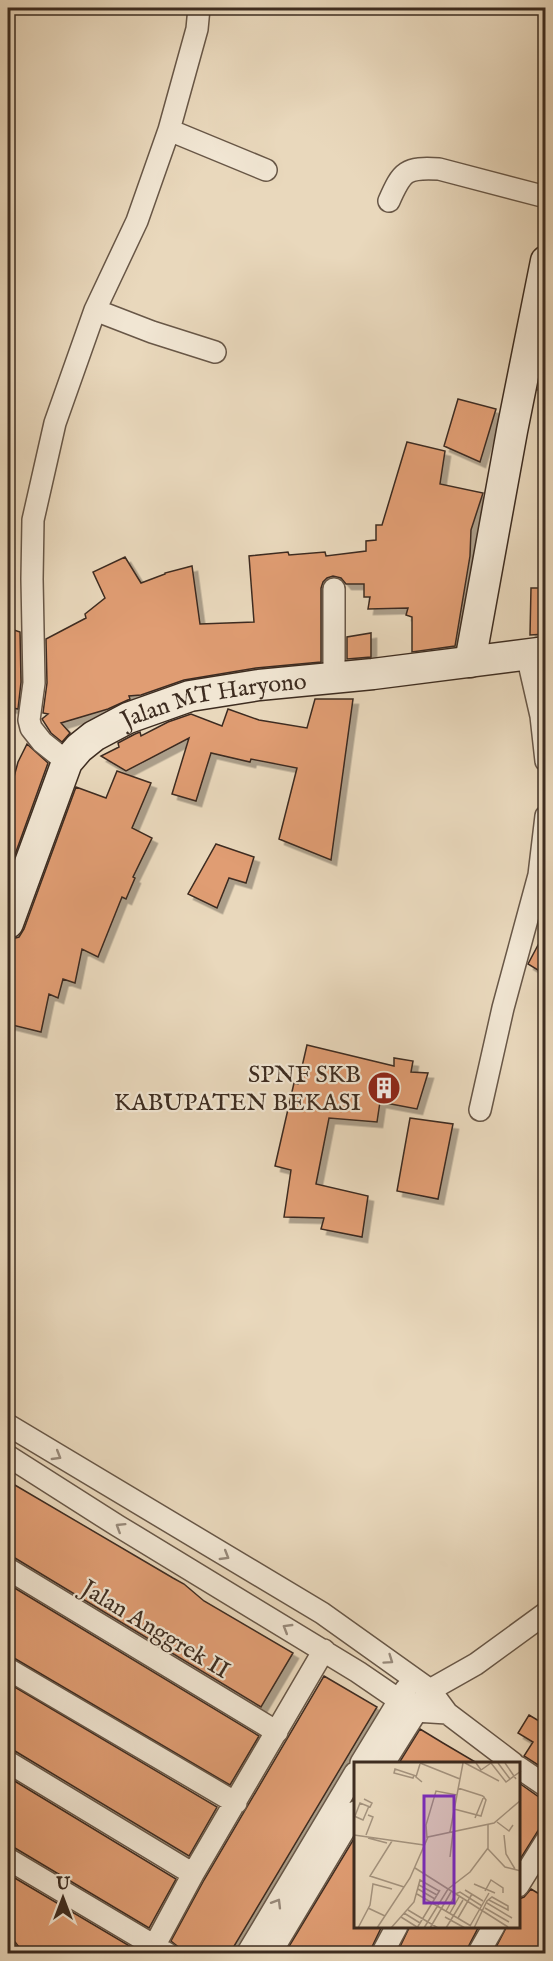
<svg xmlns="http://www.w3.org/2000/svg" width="553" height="1961" font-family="'IM FELL English',serif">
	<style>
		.building { fill: #e09d73; stroke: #3d2c20; stroke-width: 1.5; filter: url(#shadow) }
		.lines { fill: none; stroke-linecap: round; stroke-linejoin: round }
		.minor-casing { stroke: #685747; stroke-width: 24 }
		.secondary-casing { stroke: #3d2c20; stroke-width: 33 }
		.minor { stroke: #f1e6d3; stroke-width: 21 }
		.secondary { stroke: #f1e6d3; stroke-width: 30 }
		.oneway { stroke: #97897a }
		.labels { text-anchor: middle; stroke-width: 4.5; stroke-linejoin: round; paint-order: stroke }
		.street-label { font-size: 24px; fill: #3d2c20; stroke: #f1e6d3 }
		.poi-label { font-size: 24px; fill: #3d2c20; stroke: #f1e6d3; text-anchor: end }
		.inset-road { fill: none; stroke: #a4937e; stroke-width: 1.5 }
		.view { fill: #7b2cbf; fill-opacity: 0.15; stroke: #7b2cbf; stroke-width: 3 }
		.inset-edge { fill: none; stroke: #3d2c20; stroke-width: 3 }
	</style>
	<defs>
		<filter id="shadow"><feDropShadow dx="5.5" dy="5.5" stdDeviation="0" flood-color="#0004"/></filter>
	</defs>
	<rect width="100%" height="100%" fill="#e9d8bc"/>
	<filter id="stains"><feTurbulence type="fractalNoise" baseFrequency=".00333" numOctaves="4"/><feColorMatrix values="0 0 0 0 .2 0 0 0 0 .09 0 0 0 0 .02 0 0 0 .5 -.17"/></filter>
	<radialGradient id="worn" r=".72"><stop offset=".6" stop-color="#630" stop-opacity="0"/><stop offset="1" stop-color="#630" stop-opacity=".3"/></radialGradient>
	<!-- building -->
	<path class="building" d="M 546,351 L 546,392 L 538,390 Z
		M 458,399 L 496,409 L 480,462 L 444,446 Z
		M 407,442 L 445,451 L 440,484 L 483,493 L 471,530 L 470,556 L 455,646 L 412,652 L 412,617 L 406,615 L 408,608 L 368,609 L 370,597 L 364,597 L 364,584 L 346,584 L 341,578 L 333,576 L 327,578 L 323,582 L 321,588 L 321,662 L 256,668 L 184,680 L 141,695 L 129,696 L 130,699 L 108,709 L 61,723 L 70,733 L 62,742 L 51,733 L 42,719 L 48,714 L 43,713 L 47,683 L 46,639 L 86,618 L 85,614 L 105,598 L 93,572 L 125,557 L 141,583 L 165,574 L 165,573 L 192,566 L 200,624 L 254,622 L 249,556 L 288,552 L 289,555 L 325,552 L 326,556 L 366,551 L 366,541 L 376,540 L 376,525 L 382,525 Z
		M 531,588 L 546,588 L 546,634 L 530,635 Z
		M 8,628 L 20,632 L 21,682 L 18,709 L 8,707 Z
		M 371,633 L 371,657 L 347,659 L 347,637 Z
		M 315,699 L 353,699 L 331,860 L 279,839 L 297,768 L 251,759 L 250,762 L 211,753 L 196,801 L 172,794 L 189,738 L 126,771 L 101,756 L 119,747 L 118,743 L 135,734 L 140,732 L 141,736 L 168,722 L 191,714 L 222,726 L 228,709 L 259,720 L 307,728 Z
		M 27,744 L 48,763 L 8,874 L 8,799 L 18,762 Z
		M 117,771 L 151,783 L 132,828 L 152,838 L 133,877 L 135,878 L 126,899 L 122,897 L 98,957 L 82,949 L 75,983 L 63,979 L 58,998 L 49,994 L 41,1032 L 8,1024 L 8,940 L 19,937 L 24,929 L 76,787 L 106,798 Z
		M 216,844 L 254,857 L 246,883 L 229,878 L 217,908 L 188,894 Z
		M 546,930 L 546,975 L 528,964 Z
		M 307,1045 L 394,1066 L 394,1058 L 413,1061 L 411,1072 L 428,1073 L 417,1109 L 380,1102 L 377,1122 L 329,1118 L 316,1184 L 368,1196 L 362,1237 L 321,1229 L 324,1218 L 284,1217 L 291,1170 L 275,1166 L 294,1083 L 298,1084 Z
		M 410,1118 L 453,1124 L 438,1199 L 397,1191 Z
		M 8,1481 L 173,1578 L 184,1584 L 204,1601 L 293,1653 L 261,1707 L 15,1558 L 8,1556 Z
		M 8,1584 L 259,1736 L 230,1785 L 14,1658 L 8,1656 Z
		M 324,1676 L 377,1707 L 230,1953 L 186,1953 L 171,1941 L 204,1880 Z
		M 8,1683 L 217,1807 L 189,1856 L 15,1751 L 8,1749 Z
		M 529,1715 L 544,1724 L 546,1721 L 546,1770 L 524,1756 L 533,1742 L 518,1733 Z
		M 420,1729 L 443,1743 L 477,1763 L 399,1763 Z
		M 8,1777 L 176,1879 L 149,1928 L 15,1848 L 8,1846 Z
		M 519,1783 L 539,1797 L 546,1799 L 546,1818 L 519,1861 Z
		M 355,1837 L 355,1926 L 382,1926 L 369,1953 L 285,1953 Z
		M 8,1874 L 133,1948 L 130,1953 L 21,1953 L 19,1947 L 15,1942 L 8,1940 Z
		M 531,1889 L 546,1898 L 546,1953 L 493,1953 L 507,1926 L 519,1926 L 519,1899 L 524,1897 Z
		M 410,1926 L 479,1926 L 465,1953 L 397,1953 Z"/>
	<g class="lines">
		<!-- minor casing -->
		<g class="minor-casing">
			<path id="minor" d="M 169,130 L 266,170
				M 389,201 C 402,171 406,167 439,169 L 546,197
				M 95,310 L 152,332 L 215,352
				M 527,655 L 541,716 L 546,761
				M 334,677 L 334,589
				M 67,762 L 42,742 L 31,728 L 29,720 L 34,683 L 32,579 L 33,520 L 55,423 L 95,310 L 137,221 L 169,130 L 197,29 L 199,8
				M 480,1110 L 503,1008 L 539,875 L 546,816
				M 8,1425 L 322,1613 L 430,1690 L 447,1713 L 513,1763
				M 8,1456 L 118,1526 L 358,1672 L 415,1711 L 447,1713
				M 8,1569 L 277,1732
				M 8,1669 L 236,1803
				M 8,1762 L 193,1874
				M 361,1763 L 406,1689
				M 384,1763 L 430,1690 L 476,1664 L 546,1613
				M 518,1767 L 546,1786
				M 8,1859 L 168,1954
				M 518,1886 L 546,1841
				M 8,1953 L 8,1954
				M 150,1954 L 193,1874 L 324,1650
				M 247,1954 L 355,1773
				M 270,1954 L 355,1812
				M 382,1954 L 397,1926
				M 478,1954 L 494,1926"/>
		</g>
		<!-- secondary casing -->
		<g class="secondary-casing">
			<g id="secondary">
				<path d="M 470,662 L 512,431 L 546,261"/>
				<path id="s1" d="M 8,923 L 67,762 L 79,748 L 94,736 L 128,718 L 190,696 L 259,685 L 373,674 L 546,652"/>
			</g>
		</g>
		<!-- minor -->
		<use href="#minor" class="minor"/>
		<!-- secondary -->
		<use href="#secondary" class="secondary"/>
	</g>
	<!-- one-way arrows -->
	<defs><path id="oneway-chevron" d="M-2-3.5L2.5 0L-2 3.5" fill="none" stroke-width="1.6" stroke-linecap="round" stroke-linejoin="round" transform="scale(1.5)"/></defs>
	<g class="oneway">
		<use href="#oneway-chevron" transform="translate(57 1456) rotate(31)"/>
		<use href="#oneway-chevron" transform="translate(120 1527) rotate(-148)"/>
		<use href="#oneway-chevron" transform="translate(225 1556) rotate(31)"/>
		<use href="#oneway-chevron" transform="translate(287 1628) rotate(-149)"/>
		<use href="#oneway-chevron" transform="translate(389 1660) rotate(35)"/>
		<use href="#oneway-chevron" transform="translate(277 1903) rotate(-59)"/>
	</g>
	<!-- icons -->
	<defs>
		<g id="building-disc" transform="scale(1.725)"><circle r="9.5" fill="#8f2418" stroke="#f1e6d3"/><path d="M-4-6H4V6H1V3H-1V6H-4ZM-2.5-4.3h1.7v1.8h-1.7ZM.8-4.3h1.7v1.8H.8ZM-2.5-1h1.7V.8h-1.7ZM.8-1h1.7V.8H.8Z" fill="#fff"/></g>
	</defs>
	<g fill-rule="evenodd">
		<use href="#building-disc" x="384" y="1088"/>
	</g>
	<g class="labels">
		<!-- street labels -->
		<g class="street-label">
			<text dy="8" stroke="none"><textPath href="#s1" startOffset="336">Jalan MT Haryono</textPath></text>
			<text transform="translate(156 1629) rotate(31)" y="8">Jalan Anggrek II</text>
		</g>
		<!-- poi labels -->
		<g class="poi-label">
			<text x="361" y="1082">SPNF SKB<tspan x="361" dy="28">KABUPATEN BEKASI</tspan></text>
		</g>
	</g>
	<!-- overview -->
	<g transform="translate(354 1762)">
		<rect width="166" height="166" fill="#e9d8bc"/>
		<path class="inset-road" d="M 66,1 L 106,17M 111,1 L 145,19M 122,1 L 127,8 L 137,1M 137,1 L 152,20 L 167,9M 144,1 L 156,17M 151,1 L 162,17M 66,2 L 62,15 L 68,20M 60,13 L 59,16 L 40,11 L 41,7 L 62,14M 104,26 L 129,34M 100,47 L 127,54 L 132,38 L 129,34M 0,54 L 9,58 L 15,44M 1,54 L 6,41 L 16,45 L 18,41 L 10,37M 121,56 L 130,34M 143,60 L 155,69 L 159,63M 134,63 L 134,87 L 151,105 L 167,109M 96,70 L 109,1M 0,73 L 70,83M 12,73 L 19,55 L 14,53M 150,73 L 152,92 L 161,107M 14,76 L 33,81M 73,76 L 72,63 L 82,29 L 103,33M 38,79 L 16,114 L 50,125M 96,95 L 99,70M 61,106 L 154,165M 120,122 L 141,131M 65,123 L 83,133M 64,127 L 81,137M 111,128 L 129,139M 131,129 L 137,118 L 149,126 L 149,131M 63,132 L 117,164M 101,132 L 106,130 L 128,144M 133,141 L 158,156M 14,146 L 31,154M 131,146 L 155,160M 54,148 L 84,166M 92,149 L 101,133M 50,151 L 66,161M 96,151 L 105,135M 47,155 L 63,165M 91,155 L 111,166M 104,156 L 118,132M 116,164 L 135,131M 4,166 L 16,143 L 19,122 L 38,127M 23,166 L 56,116 L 74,75 L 140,61 L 167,38M 37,166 L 60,140 L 66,118 L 85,129M 63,166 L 86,128M 70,166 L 94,127 L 116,110 L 134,86M 76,166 L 97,130M 92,166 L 109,138M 120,166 L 133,139 L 138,135 L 154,144 L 154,148 L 135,138"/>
		<path class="view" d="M 70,34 L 100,34 L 100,141 L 70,141 Z"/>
		<rect width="166" height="166" class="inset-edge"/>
	</g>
	<!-- margin -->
	<rect width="553" height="1961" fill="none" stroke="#e9d8bc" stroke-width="30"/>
	<rect x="9" y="9" width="535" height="1943" fill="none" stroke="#3d2c20" stroke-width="3"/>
	<rect x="15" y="15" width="523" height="1931" fill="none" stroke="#3d2c20" stroke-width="1.5"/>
	<!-- north arrow -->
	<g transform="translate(63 1898)" stroke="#f1e6d3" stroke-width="4.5" paint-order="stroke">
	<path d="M0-4.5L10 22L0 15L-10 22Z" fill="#3d2c20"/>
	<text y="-9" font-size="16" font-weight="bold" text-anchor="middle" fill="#3d2c20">U</text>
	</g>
	<rect width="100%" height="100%" filter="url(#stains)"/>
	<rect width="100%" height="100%" fill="url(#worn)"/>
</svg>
